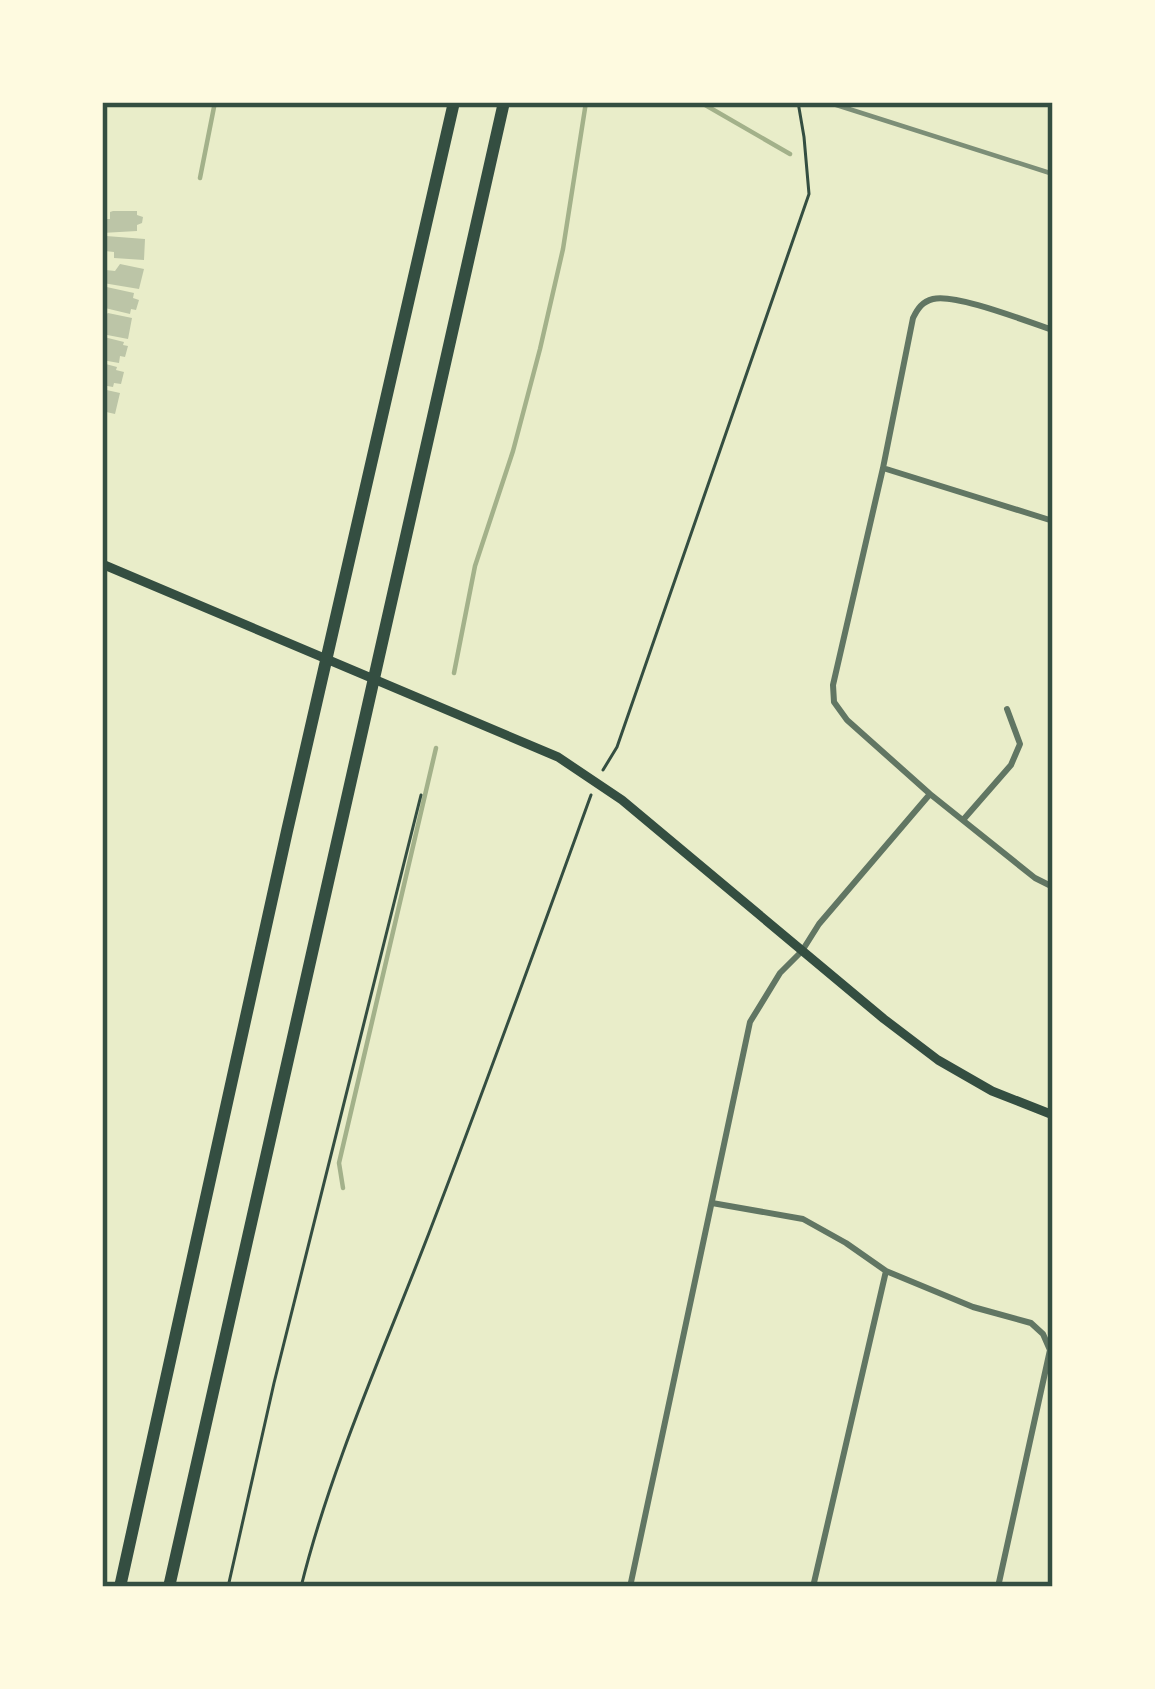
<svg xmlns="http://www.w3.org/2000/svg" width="1155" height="1689" font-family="'Fira Sans',sans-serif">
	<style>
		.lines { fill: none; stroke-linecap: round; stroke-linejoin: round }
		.stream { stroke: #a3b18a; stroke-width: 4.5 }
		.building { fill: #bcc5a7 }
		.path { stroke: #344e41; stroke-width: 3 }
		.minor { stroke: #617663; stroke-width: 6 }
		.secondary { stroke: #344e41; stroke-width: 9 }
		.motorway { stroke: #344e41; stroke-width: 12 }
		.rail { stroke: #7c8e77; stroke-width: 4.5 }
		.neatline { fill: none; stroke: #344e41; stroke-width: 4.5 }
	</style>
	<rect width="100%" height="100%" fill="#e9edc9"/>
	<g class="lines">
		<!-- stream -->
		<path class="stream" d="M 700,102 L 790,154
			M 200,178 L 215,102
			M 454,673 L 475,566 L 513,451 L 540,349 L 563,249 L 586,102
			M 343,1188 L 339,1163 L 436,748"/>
	</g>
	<!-- building -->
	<path class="building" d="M 113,211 L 137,211 L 137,215 L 143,217 L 142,223 L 137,225 L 137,231 L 102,233 L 102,219 L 110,219 L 110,212 Z
		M 106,236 L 145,239 L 144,260 L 114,258 L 114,252 L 105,251 Z
		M 120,264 L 144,269 L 139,289 L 103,283 L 106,270 L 115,271 Z
		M 102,286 L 134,293 L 133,298 L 139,300 L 136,310 L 131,309 L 130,314 L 105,308 L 106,302 L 102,301 Z
		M 108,313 L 132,318 L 128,339 L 102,334 L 102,318 Z
		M 104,337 L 124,342 L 123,345 L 128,346 L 125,357 L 120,356 L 119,363 L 102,360 Z
		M 102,363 L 117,367 L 116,370 L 124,372 L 121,384 L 114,383 L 113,387 L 102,385 Z
		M 102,389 L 120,393 L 115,414 L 102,411 Z"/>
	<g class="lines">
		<!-- path -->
		<path class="path" d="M 603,770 L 617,747 L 809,194 L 804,137 L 798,102
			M 228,1587 L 274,1383 L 421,795
			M 301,1587 C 331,1466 384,1350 429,1233 C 485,1088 538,941 591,795"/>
		<!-- minor -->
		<path class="minor" d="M 1053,330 C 1028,322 955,293 933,299 C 922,302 918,308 913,318 L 883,468 L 833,685 L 834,702 L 847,720 L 930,794 L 1035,878 L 1053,887
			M 883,468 L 1053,521
			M 963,820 L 1011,765 L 1020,744 L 1007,709
			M 712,1203 L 803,1219 L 846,1243 L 886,1271 L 973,1307 L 1031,1323 L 1043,1334 L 1050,1350 L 998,1587
			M 630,1587 L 750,1022 L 780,973 L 802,951 L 819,924 L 930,794
			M 813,1587 L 886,1271"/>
		<!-- secondary -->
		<path class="secondary" d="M 102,564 L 558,757 L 622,800 L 884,1019 L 938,1060 L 992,1091 L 1053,1115"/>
		<!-- motorway -->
		<path class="motorway" d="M 120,1587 L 287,831 L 454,102
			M 169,1587 L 504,102"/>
		<!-- rail -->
		<path class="rail" d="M 827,102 L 1053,174"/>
	</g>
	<!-- border -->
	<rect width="1155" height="1689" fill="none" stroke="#fefae0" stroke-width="210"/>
	<rect x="105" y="105" width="945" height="1479" class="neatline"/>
</svg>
